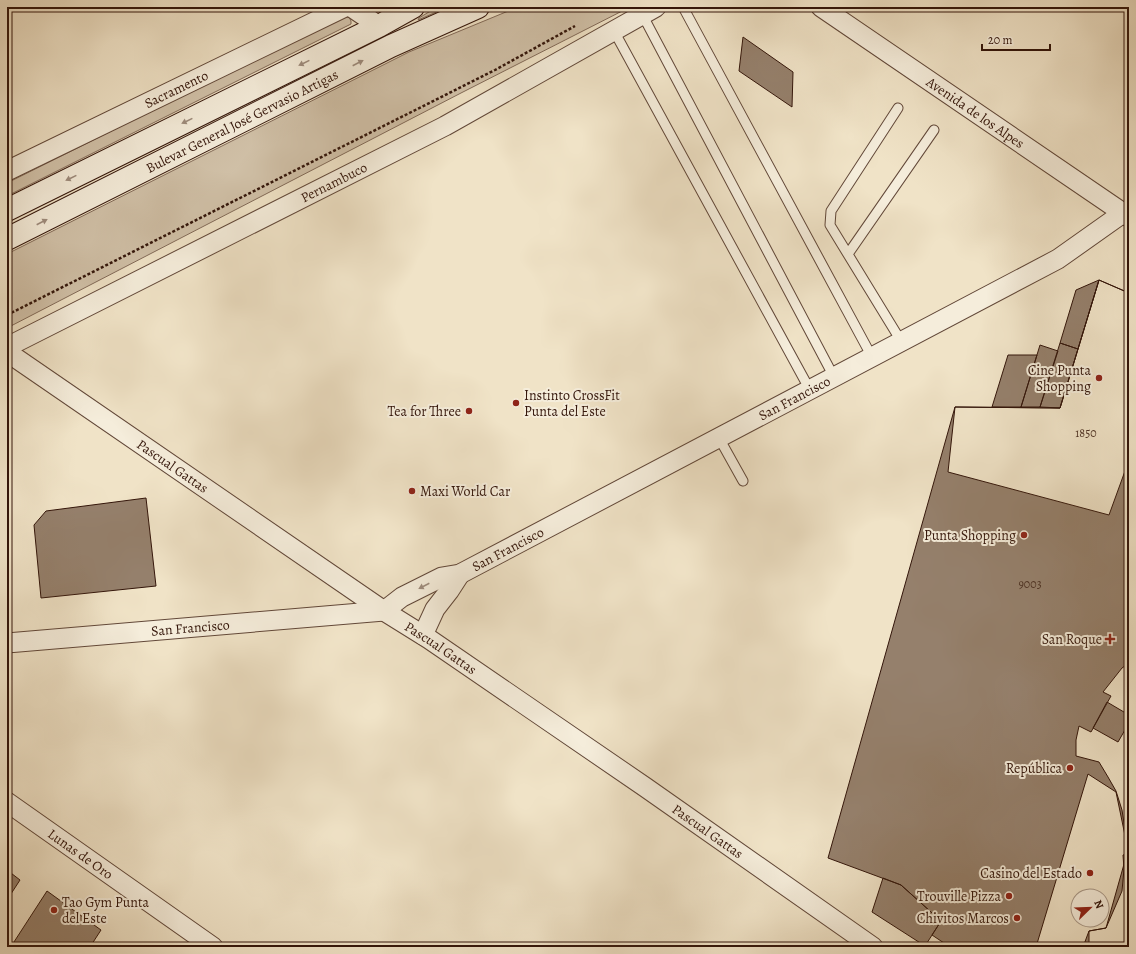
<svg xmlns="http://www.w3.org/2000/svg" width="1136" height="954" font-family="Alegreya,serif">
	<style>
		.green { fill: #d0c0a7; stroke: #826a58 }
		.building { fill: #95806c; stroke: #33150a; fill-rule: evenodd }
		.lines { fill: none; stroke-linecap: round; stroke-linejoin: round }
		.service-casing { stroke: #624839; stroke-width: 11 }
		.minor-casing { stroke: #624839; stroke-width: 21 }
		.secondary-casing { stroke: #33150a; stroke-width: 24 }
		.path { stroke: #33150a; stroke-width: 2.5; stroke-dasharray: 3 2; stroke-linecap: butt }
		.service { stroke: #f5eddb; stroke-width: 9 }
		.minor { stroke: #f5eddb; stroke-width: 19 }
		.secondary { stroke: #f5eddb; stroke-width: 22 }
		.oneway { fill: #9e8c7d }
		.poi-dot { fill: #8f2418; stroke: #f5eddb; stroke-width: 1.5 }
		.labels { text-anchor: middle; stroke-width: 4; stroke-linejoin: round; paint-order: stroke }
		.number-label { font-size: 12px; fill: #4c3022 }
		.street-label { font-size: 14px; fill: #33150a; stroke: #f5eddb }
		.poi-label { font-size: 14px; fill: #33150a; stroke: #f5eddb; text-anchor: end }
	</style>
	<rect width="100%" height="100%" fill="#f0e3c7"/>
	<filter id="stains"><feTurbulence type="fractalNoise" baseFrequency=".005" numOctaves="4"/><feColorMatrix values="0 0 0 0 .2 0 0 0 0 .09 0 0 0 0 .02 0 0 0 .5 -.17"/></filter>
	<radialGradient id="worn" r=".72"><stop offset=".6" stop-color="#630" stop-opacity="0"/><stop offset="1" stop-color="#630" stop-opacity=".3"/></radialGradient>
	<!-- green -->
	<path class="green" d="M 437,7 L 448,7 L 418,20 L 419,18 Z
		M 518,7 L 630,7 L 461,93 L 7,328 L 7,254 L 409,52 Z
		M 340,17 L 349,17 L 351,21 L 351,24 L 7,196 L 7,183 Z"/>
	<!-- building -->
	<path class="building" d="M 743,37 L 793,72 L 792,107 L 739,71 Z
		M 1099,280 L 1129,293 L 1129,663 L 1122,668 L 1103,692 L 1111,696 L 1091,732 L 1079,726 L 1076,740 L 1076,756 L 1099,762 L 1108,777 L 1116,791 L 1122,810 L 1127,843 L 1127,854 L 1123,855 L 1124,869 L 1122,891 L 1106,928 L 1089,931 L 1089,947 L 950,947 L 932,935 L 941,921 L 901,885 L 828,858 L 955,407 L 1060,408 ZM 1078,896 L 1102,896 L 1102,920 L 1078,920 Z
		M 1099,280 L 1078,349 L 1060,343 L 1076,290 Z
		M 1099,280 L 1129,293 L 1129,460 L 1109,515 L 948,472 L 955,407 L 1060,408 Z
		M 1060,343 L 1078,349 L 1060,408 L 1040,407 Z
		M 1040,345 L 1058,351 L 1040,407 L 1021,407 Z
		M 1008,355 L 1037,355 L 1021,407 L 992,407 Z
		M 146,498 L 156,586 L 41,598 L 34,525 L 46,511 Z
		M 1107,702 L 1129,715 L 1129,723 L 1118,742 L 1093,728 Z
		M 1088,774 L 1116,792 L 1128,850 L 1106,928 L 1089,931 L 1083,947 L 1036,947 ZM 1078,896 L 1102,896 L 1102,920 L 1078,920 Z
		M 7,870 L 20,880 L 7,900 Z
		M 883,878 L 901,885 L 941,921 L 925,946 L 872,912 Z
		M 47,891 L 101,930 L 90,947 L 15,947 L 12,945 Z"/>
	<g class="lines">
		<!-- service casing -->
		<g class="service-casing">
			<path id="service" d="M 683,7 L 872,357
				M 642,14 L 834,377
				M 614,31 L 810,390
				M 898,108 L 831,211 L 830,225 L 901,341
				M 848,254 L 934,130
				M 719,438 L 743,481"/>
		</g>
		<!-- minor casing -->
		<g class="minor-casing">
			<g id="minor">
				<path d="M 351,7 L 379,26"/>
				<path id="s1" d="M 821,7 L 1129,217"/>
				<path id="s2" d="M 7,171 L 345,7"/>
				<path id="s3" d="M 7,347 L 445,126 L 656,7"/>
				<path id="s4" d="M 7,352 L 384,611 L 429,639 L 645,787 L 873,947"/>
				<path d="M 423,635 L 435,609 L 449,591 L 460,574"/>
				<path id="s5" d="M 7,643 L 384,611 L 402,597 L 442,577 L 460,574 L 1058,259 L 1123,213"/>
				<path id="s6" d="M 7,802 L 213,947"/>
			</g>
		</g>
		<!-- secondary casing -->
		<g class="secondary-casing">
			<g id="secondary">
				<path d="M 7,210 L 379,26 L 413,7"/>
				<path id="s7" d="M 7,239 L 391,46 L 478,7"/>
			</g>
		</g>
		<!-- path -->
		<path class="path" d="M 7,315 L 495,70 L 575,26"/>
		<!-- service -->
		<use href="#service" class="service"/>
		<!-- minor -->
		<use href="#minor" class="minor"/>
		<!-- secondary -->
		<use href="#secondary" class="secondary"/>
	</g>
	<!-- one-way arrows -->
	<defs><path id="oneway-solid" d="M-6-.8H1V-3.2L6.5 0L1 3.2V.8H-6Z"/></defs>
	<g class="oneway">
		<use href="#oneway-solid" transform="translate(304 63) rotate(154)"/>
		<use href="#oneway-solid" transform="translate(358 63) rotate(-27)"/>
		<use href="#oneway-solid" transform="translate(187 121) rotate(154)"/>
		<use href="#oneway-solid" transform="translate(71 178) rotate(154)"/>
		<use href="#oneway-solid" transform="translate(42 222) rotate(-27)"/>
		<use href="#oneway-solid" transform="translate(424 586) rotate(153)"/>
	</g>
	<!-- markers -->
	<g class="poi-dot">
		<circle cx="1099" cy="378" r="4"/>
		<circle cx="516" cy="403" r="4"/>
		<circle cx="469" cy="411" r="4"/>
		<circle cx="412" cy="491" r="4"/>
		<circle cx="1024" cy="535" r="4"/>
		<path d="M1108 633h4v4h4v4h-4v4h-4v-4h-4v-4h4z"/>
		<circle cx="1070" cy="768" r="4"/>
		<circle cx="1090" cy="873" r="4"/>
		<circle cx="1009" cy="896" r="4"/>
		<circle cx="54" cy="910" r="4"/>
		<circle cx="1017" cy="918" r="4"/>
	</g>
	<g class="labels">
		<!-- number labels -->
		<g class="number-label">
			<text x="1086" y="437">1850</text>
			<text x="1030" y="588">9003</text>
		</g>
		<!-- street labels -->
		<g class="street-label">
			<text dy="5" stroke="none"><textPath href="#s2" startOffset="188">Sacramento</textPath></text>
			<text dy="5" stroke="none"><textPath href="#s1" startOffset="187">Avenida de los Alpes</textPath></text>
			<text dy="5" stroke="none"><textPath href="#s7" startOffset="263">Bulevar General José Gervasio Artigas</textPath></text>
			<text dy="5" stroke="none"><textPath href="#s3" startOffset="366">Pernambuco</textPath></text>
			<text dy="5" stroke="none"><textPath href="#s5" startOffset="842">San Francisco</textPath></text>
			<text dy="5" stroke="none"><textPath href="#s4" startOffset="201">Pascual Gattas</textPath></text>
			<text dy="5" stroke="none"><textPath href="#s5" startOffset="518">San Francisco</textPath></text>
			<text dy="5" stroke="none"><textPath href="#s5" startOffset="184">San Francisco</textPath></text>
			<text dy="5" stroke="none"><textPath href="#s4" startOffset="525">Pascual Gattas</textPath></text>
			<text dy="5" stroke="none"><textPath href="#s4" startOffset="849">Pascual Gattas</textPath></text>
			<text dy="5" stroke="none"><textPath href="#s6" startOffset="90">Lunas de Oro</textPath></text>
		</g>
		<!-- poi labels -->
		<g class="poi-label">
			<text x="1091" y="375">Cine Punta<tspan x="1091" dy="16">Shopping</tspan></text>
			<text x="524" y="400" text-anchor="start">Instinto CrossFit<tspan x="524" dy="16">Punta del Este</tspan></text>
			<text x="461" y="416">Tea for Three</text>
			<text x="420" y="496" text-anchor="start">Maxi World Car</text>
			<text x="1016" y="540">Punta Shopping</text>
			<text x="1102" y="644">San Roque</text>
			<text x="1062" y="773">República</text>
			<text x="1082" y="878">Casino del Estado</text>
			<text x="1001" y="901">Trouville Pizza</text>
			<text x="62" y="907" text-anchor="start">Tao Gym Punta<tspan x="62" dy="16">del Este</tspan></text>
			<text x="1009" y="923">Chivitos Marcos</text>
		</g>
	</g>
	<!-- margin -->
	<rect width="1136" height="954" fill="none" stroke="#f0e3c7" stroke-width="24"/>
	<rect x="8" y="8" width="1120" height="938" fill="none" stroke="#33150a" stroke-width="2"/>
	<rect x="12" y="12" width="1112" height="930" fill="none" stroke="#33150a"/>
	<!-- north arrow -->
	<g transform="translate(1090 908) rotate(67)"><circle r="19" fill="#f5eddb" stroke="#a79787"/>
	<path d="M0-3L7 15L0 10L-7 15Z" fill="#8f2418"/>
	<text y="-6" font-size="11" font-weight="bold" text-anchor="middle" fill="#33150a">N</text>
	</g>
	<!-- scale -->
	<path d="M982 44v6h68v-6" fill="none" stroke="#33150a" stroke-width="2"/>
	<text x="988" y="44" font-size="12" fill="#33150a" stroke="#f5eddb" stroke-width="3" paint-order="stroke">20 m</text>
	<rect width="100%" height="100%" filter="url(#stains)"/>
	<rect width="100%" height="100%" fill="url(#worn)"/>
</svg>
